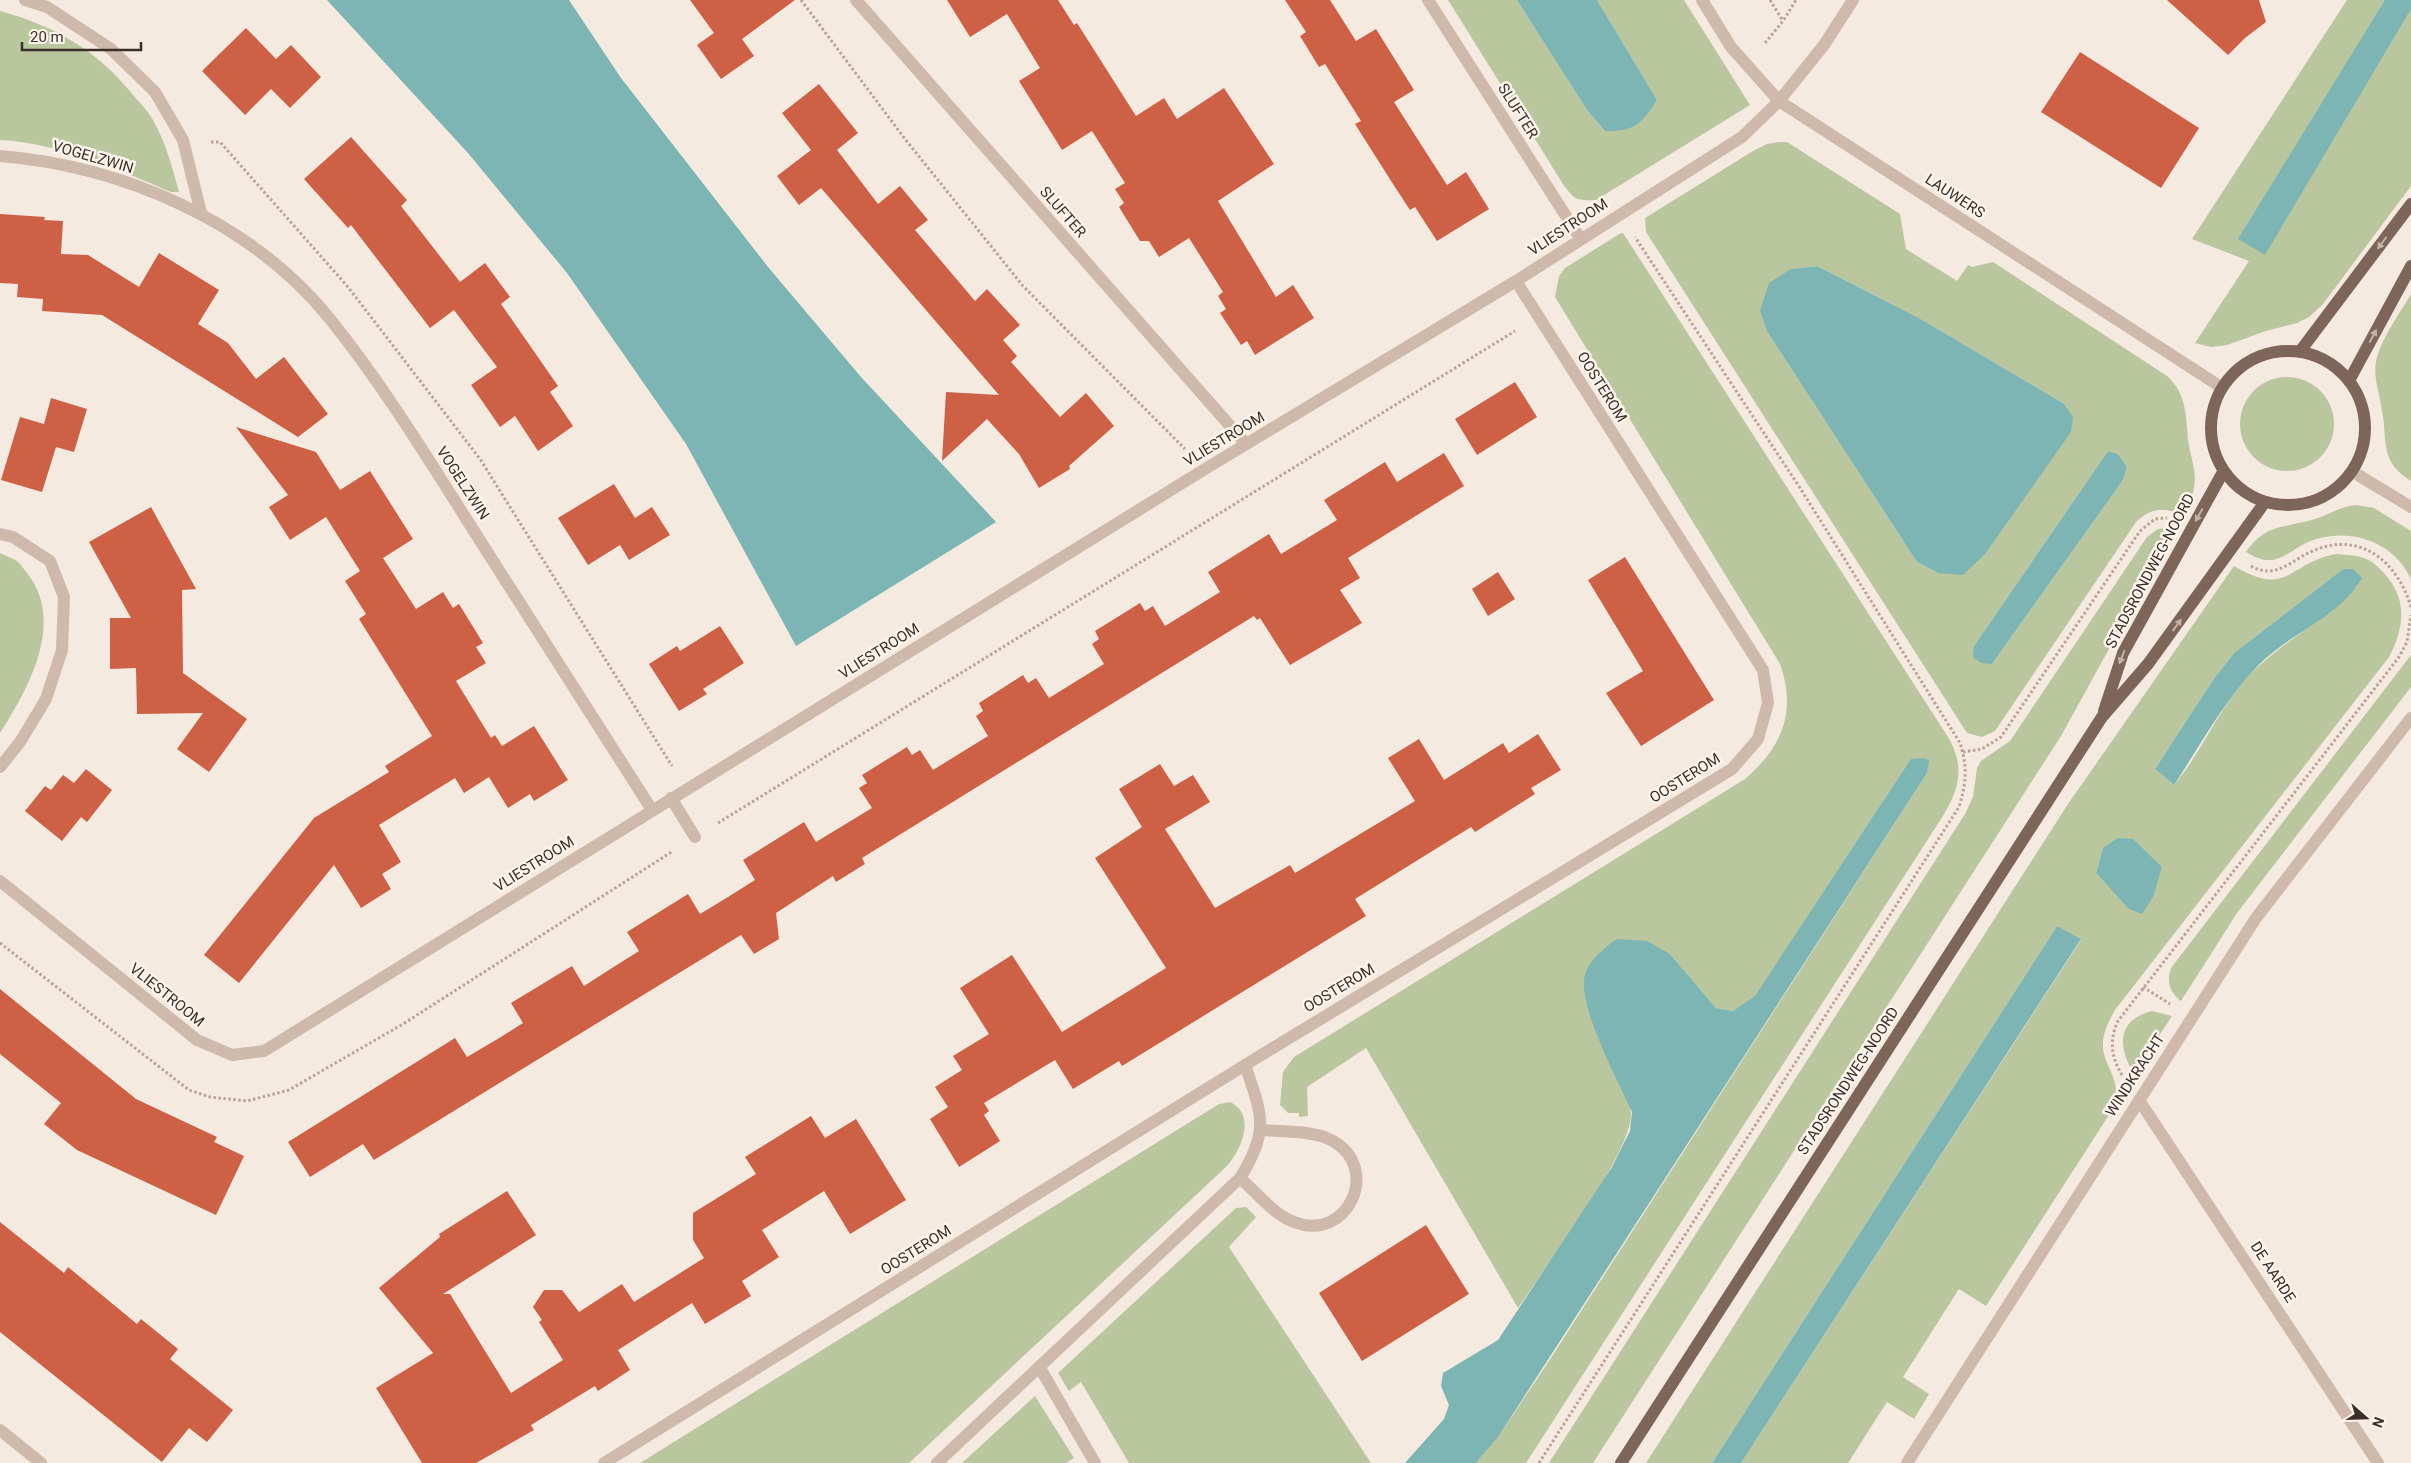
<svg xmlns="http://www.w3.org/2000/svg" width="2411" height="1463" font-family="Roboto,sans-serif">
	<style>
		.green { fill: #bac69e; fill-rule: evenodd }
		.water { fill: #7db4b4 }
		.building { fill: #cd6045 }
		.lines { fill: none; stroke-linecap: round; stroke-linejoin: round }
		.path { stroke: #baa394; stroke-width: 3; stroke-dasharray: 2.5 2.5; stroke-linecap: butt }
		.minor { stroke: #ceb9aa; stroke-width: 12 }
		.major { stroke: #7e655a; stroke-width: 12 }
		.oneway { fill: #c3b4ab }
		.labels { text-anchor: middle; stroke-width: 5; stroke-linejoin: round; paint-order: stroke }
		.street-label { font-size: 15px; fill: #3c2f2a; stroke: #fcf4ed }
	</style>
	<rect width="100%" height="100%" fill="#f5eae0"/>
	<!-- green -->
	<path class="green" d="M 1448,0 L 1517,0 L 1587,110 L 1605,131 L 1657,100 L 1597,0 L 1684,0 L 1750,105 L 1596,200 C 1576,201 1575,200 1563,184 Z
		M 2347,0 L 2411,0 L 2411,186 L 2323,304 L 2309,317 L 2297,323 L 2266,331 L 2227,345 L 2211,347 L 2195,343 L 2249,261 L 2192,239 Z
		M 0,11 C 55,26 97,50 134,96 C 140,103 148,111 153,120 C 166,143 172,167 179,192 L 171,192 C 117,169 59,143 0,140 Z
		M 1779,142 L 1787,142 L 1900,214 L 1906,249 L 1957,281 L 1968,265 L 1972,267 L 1993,262 L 2167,376 C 2189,396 2185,419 2189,445 C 2191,459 2197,472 2194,487 C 2193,497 2187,507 2183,516 C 2164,506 2151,508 2136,522 L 1995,731 L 1982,737 L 1967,733 L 1646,232 L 1645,218 L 1753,151 L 1767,144 ZM 1817,266 L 1919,318 L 2063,403 L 1938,573 L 1917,562 L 1768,333 L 1791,269 ZM 2108,451 L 2118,454 L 2127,467 L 2123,480 L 1992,664 L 1974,646 Z
		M 1621,233 L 1623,233 L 1948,737 C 1966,768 1959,790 1941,819 L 1526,1463 L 1476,1463 L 1498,1437 L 1547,1364 L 1927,773 L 1928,760 L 1755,997 L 1733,1011 L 1716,1008 L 1670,954 L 1612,1068 C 1617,1080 1631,1103 1631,1114 C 1632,1153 1543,1270 1518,1308 L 1366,1048 L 1307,1087 L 1308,1116 L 1299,1117 L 1299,1113 L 1288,1113 L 1280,1105 L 1283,1072 L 1294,1057 L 1745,779 C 1782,747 1797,712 1780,664 L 1555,297 L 1559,276 L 1565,268 Z
		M 2411,294 L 2411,481 C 2379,461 2388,442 2382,411 C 2380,394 2373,379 2376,362 C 2381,338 2399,315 2411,294 Z
		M2240 424a47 47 0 1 1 94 0a47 47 0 1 1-94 0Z
		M 2356,505 L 2374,508 L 2411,531 L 2411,579 C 2395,544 2356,529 2320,538 C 2289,545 2280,574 2246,552 C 2266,523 2286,528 2315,519 C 2331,514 2338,507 2356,505 Z
		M 2166,528 L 2174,531 L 2061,736 L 1593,1463 L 1549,1463 L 1965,814 L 1973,797 L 1977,768 L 1981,761 L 2010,741 L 2147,537 L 2158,529 Z
		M 0,553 C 5,556 13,558 17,561 C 21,564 24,570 27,573 C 66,622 28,689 0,733 Z
		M 2337,554 C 2346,555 2356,555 2364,558 C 2373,561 2382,570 2388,578 C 2408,603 2403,630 2389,657 L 2115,1010 C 2085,1061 2121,1062 2116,1104 L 1986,1306 L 1959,1289 L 1903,1377 L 1929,1394 L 1914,1419 L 1887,1402 L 1848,1463 L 1741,1463 L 2081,940 L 2057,926 L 1712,1463 L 1646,1463 L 2068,804 L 2234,566 C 2289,599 2288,562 2337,554 ZM 2343,569 L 2358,585 C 2325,622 2278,643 2245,680 C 2217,712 2201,753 2174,785 L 2155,769 L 2213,680 L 2234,653 ZM 2103,848 L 2106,884 L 2096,873 Z
		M 2411,655 L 2411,687 L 2237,913 L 2181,1001 C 2170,992 2166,982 2171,968 Z
		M 2152,1011 L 2172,1016 L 2134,1074 C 2117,1046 2117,1020 2152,1011 Z
		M 1230,1102 C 1257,1115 1241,1150 1227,1166 L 909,1463 L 640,1463 L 1219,1104 Z
		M 1246,1207 L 1256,1217 L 1229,1247 L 1371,1463 L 1129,1463 L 1081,1382 L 1069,1391 L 1058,1373 L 1236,1208 Z
		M 1035,1396 L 1074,1458 L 1066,1463 L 962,1463 Z"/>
	<!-- water -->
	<path class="water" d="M 327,0 L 569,0 L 621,78 L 768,267 L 861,377 L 996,522 L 796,646 L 686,444 L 567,273 L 468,153 Z
		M 1517,0 L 1597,0 L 1657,100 C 1641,125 1635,131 1605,131 L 1587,110 Z
		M 2385,0 L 2411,0 L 2411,9 L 2265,255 L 2238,239 Z
		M 1817,266 L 1919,318 L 2063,403 L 2073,417 L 2071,432 L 1985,554 L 1963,575 L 1938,573 L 1917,562 L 1768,333 L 1760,311 L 1769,283 L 1791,269 Z
		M 2108,451 L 2118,454 L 2127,467 L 2123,480 L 1992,664 L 1981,663 L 1973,657 L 1974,646 Z
		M 2343,569 L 2353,569 L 2362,578 C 2341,615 2296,631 2266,658 C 2228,693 2202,743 2174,785 L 2155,769 L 2213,680 L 2234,653 Z
		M 1923,758 L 1929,760 L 1927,773 L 1498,1437 L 1476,1463 L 1405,1463 L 1444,1419 L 1449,1405 L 1441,1386 L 1443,1373 L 1498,1340 L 1612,1167 L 1630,1131 L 1632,1112 C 1618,1081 1581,1012 1584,980 C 1586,962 1604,948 1617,939 L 1647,941 L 1670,954 L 1716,1008 L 1733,1011 L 1755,996 L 1911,759 Z
		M 2118,838 L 2133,839 L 2162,867 L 2153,897 L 2142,914 L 2129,909 L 2096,873 L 2103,848 Z
		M 2057,926 L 2081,939 L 1741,1463 L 1712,1463 Z"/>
	<!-- building -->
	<path class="building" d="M 690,0 L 795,0 L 742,39 L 754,56 L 721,79 L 697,45 L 714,33 Z
		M 947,0 L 1058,0 L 1074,25 L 1077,23 L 1136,116 L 1164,98 L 1177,119 L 1224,88 L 1274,164 L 1218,201 L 1276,297 L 1293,285 L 1314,318 L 1255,355 L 1247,341 L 1241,345 L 1220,313 L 1226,309 L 1218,296 L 1223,292 L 1189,238 L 1159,257 L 1149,241 L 1140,241 L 1119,207 L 1124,203 L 1115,189 L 1125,183 L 1092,131 L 1062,150 L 1019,81 L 1040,68 L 1007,14 L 970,37 Z
		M 1285,0 L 1330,0 L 1356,41 L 1376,29 L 1414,90 L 1394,102 L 1413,132 L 1447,185 L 1466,172 L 1489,209 L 1437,241 L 1415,207 L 1410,210 L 1393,184 L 1355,124 L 1361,121 L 1325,64 L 1319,67 L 1300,36 L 1306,32 Z
		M 2167,0 L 2259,0 L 2266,22 L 2245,38 L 2228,55 Z
		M 246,28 L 276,59 L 291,45 L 321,77 L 290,108 L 271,89 L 245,115 L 202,71 Z
		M 2080,52 L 2199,128 L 2161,188 L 2041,112 Z
		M 819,84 L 858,133 L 837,150 L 878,204 L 900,186 L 928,220 L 915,230 L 975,301 L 987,289 L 1020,325 L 1003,340 L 1017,356 L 1011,362 L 1060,417 L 1086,393 L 1114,426 L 1069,466 L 1070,469 L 1039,488 L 1019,454 L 987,419 L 942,461 L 946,392 L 999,395 L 821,188 L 799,205 L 777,176 L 811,150 L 782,113 Z
		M 351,137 L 407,200 L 401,206 L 460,282 L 485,263 L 510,297 L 501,304 L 558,386 L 550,392 L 573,426 L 538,451 L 515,416 L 500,427 L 471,385 L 497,367 L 454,310 L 430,328 L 351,225 L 348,228 L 304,179 Z
		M 0,214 L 45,217 L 44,220 L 63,221 L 61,254 L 88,255 L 139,287 L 159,253 L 219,290 L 198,324 L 228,343 L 256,379 L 284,357 L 328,414 L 298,437 L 102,315 L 42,311 L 43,299 L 17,297 L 18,284 L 0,283 Z
		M 1515,382 L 1537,417 L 1477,455 L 1455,419 Z
		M 51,398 L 87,409 L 74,452 L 56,447 L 42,492 L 1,480 L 20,417 L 44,424 Z
		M 236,427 L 316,452 L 340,490 L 370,471 L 413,539 L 383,558 L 416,609 L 443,592 L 453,608 L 459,604 L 483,643 L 476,647 L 486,663 L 456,681 L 491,738 L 495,735 L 502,746 L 534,726 L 568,780 L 534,801 L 530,794 L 508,808 L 489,777 L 464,793 L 455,778 L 379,825 L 401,862 L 382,874 L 391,889 L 361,908 L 334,865 L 239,983 L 204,955 L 314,818 L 389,772 L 385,766 L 432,736 L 359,619 L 366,614 L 345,581 L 360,571 L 326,517 L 290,540 L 269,507 L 288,495 Z
		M 1444,453 L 1464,486 L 1348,558 L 1360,578 L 1340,590 L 1362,623 L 1290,665 L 1260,618 L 1257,620 L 1254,616 L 862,858 L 865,864 L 836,882 L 833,876 L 776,913 L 779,939 L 754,954 L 741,935 L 374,1160 L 363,1144 L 310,1177 L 288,1142 L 455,1038 L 467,1057 L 496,1040 L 523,1023 L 511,1003 L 572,966 L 584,986 L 612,968 L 639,951 L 627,932 L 688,894 L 700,914 L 728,897 L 755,880 L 743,860 L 804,822 L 816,842 L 872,808 L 859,788 L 867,783 L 862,775 L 907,747 L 912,755 L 920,750 L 933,770 L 988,736 L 976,716 L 983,711 L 979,703 L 1023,675 L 1028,683 L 1036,678 L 1049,698 L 1104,664 L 1092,644 L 1099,639 L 1095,631 L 1140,603 L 1145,611 L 1153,606 L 1165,626 L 1220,592 L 1208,572 L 1269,534 L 1281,554 L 1337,520 L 1324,500 L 1385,462 L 1397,482 Z
		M 614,484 L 635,518 L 652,507 L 670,535 L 629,560 L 620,545 L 588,565 L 558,518 Z
		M 151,507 L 196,589 L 182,590 L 183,673 L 247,719 L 209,772 L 177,749 L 203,713 L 137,714 L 136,668 L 110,669 L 110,618 L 131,618 L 89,542 Z
		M 1625,557 L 1714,700 L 1641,746 L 1606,693 L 1643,671 L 1588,580 Z
		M 1498,572 L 1515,599 L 1488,616 L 1472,589 Z
		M 720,626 L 744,663 L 703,689 L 707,694 L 679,711 L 649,664 L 677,646 L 680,651 Z
		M 1538,734 L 1561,770 L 1531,788 L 1535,794 L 1475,832 L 1471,827 L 1355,899 L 1366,916 L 1122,1066 L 1119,1061 L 1073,1089 L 1055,1060 L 984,1103 L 989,1111 L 984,1115 L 1000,1141 L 959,1167 L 930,1119 L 948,1107 L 935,1087 L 962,1070 L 953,1056 L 989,1034 L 960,988 L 1012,955 L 1062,1032 L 1166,968 L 1095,858 L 1142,827 L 1119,789 L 1160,764 L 1174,786 L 1193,775 L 1210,802 L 1165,829 L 1215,908 L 1290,865 L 1295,873 L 1415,801 L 1388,758 L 1419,739 L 1444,780 L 1503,743 L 1509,753 Z
		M 86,769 L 112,790 L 87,822 L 81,817 L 62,841 L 25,811 L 45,786 L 51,790 L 63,775 L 74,783 Z
		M 0,989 L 136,1099 L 217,1137 L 214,1142 L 244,1156 L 216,1215 L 77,1150 L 44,1124 L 61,1103 L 0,1054 Z
		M 811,1116 L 825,1138 L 856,1119 L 906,1200 L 850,1234 L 824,1191 L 762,1230 L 779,1257 L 742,1281 L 751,1296 L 705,1324 L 692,1303 L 618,1350 L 630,1370 L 598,1391 L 595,1386 L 531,1425 L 534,1430 L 476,1463 L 422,1463 L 376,1388 L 433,1353 L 379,1288 L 440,1237 L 439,1234 L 507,1191 L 536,1235 L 443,1294 L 450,1294 L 511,1393 L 563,1360 L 539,1322 L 542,1320 L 533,1307 L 544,1290 L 562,1290 L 579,1312 L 622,1284 L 634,1302 L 704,1258 L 693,1240 L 693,1213 L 756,1174 L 745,1157 Z
		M 0,1222 L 64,1273 L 68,1267 L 137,1324 L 141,1319 L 178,1349 L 170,1359 L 233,1410 L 207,1442 L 189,1428 L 162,1462 L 0,1332 Z
		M 1426,1225 L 1469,1294 L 1362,1361 L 1319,1293 Z"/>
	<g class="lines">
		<!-- path -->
		<path class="path" d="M 801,0 L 905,139 L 1023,286 L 1185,449
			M 1770,0 L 1783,21
			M 1765,43 L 1783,21 L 1796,0
			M 211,142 L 220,142 L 348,287 L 480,459 L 672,766
			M 2251,566 C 2277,581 2293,558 2315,550 C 2362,531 2398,563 2411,607
			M 1963,752 L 1982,749 L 2001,737 L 2140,531 L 2155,519 L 2167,518
			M 718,823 L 1515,331
			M 0,943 L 189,1090 L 210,1097 L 247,1101 L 289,1090 L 403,1024 L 673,851
			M 2143,987 L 2170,1004
			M 2122,1075 C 2111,1057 2109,1040 2118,1021 L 2399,657 L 2407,642 L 2411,615
			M 1539,1463 L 1959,807 C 1966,784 1968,767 1960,743 L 1800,488 L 1635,237"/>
		<!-- minor -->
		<path class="minor" d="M 25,0 L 47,7 L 111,49 L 155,92 L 183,140 L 201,213
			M 856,0 L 1246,444
			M 1428,0 L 1580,238
			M 1702,0 L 1731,47 L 1779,101 L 2221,387
			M 0,156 C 123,166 252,222 330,319 C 383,385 427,457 472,528 C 532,622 592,716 652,810
			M 2353,472 L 2411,507
			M 0,534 L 13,537 L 50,561 L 64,597 L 62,650 L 46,699 L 20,742 L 0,767
			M 671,798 L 695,837
			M 0,881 L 197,1040 L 232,1055 L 264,1051 L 1205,469 L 1516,281 L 1742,137 L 1779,101 L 1824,45 L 1853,0
			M 2139,1100 L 2378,1463
			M 1240,1178 C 1256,1192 1274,1215 1294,1222 C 1347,1243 1382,1169 1333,1141 C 1314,1130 1283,1132 1262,1130
			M 1040,1368 L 1095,1463
			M 0,1430 L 41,1463
			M 604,1463 L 1245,1065 L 1732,769 L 1758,739 L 1768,703 L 1763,670 L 1516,281
			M 937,1463 L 1240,1178 C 1270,1130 1262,1115 1245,1065
			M 1907,1463 L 2256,918 L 2411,718"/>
		<!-- major -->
		<path class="major" d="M 2301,350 L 2411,204
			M2211 428a77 77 0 1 1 154 0a77 77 0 1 1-154 0Z
			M 2350,379 L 2411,266
			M 2104,711 L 2123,653 L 2223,472
			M 1621,1463 L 2102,717 L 2148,664 L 2265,502"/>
	</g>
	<!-- one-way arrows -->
	<defs><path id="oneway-solid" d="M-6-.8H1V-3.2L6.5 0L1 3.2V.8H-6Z" transform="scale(1.25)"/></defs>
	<g class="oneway">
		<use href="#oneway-solid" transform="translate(2382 243) rotate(127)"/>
		<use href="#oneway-solid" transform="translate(2373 336) rotate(-62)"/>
		<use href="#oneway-solid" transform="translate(2199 515) rotate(119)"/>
		<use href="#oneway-solid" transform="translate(2177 625) rotate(-54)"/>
		<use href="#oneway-solid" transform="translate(2122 657) rotate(111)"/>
	</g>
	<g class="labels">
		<!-- street labels -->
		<g class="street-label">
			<text transform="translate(1518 111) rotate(58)" y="5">SLUFTER</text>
			<text transform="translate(93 157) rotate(16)" y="5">VOGELZWIN</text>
			<text transform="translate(1955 196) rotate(33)" y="5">LAUWERS</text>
			<text transform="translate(1063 212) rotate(49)" y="5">SLUFTER</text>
			<text transform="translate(1568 227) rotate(-33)" y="5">VLIESTROOM</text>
			<text transform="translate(1602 387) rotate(58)" y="5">OOSTEROM</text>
			<text transform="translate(1224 439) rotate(-31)" y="5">VLIESTROOM</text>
			<text transform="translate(463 483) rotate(57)" y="5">VOGELZWIN</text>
			<text transform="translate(2150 571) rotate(-62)" y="5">STADSRONDWEG-NOORD</text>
			<text transform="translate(879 651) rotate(-32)" y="5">VLIESTROOM</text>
			<text transform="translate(1685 778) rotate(-32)" y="5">OOSTEROM</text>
			<text transform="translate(534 864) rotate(-32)" y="5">VLIESTROOM</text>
			<text transform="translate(1339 988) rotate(-31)" y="5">OOSTEROM</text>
			<text transform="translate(167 995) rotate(39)" y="5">VLIESTROOM</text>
			<text transform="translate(2135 1075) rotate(-57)" y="5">WINDKRACHT</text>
			<text transform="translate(1848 1081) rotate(-57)" y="5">STADSRONDWEG-NOORD</text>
			<text transform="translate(916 1250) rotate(-32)" y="5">OOSTEROM</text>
			<text transform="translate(2273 1272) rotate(57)" y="5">DE AARDE</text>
		</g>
	</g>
	<!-- north arrow -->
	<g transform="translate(2366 1418) rotate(110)" stroke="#fcf4ed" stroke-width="4" paint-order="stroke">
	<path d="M0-4L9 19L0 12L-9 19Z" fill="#3c2f2a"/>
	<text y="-8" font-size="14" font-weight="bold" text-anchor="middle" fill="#3c2f2a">N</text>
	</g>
	<!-- scale -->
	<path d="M22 42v8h119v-8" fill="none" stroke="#3c2f2a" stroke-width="2.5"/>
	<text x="30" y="42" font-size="15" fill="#3c2f2a" stroke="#fcf4ed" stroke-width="4" paint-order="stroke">20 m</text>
</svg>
